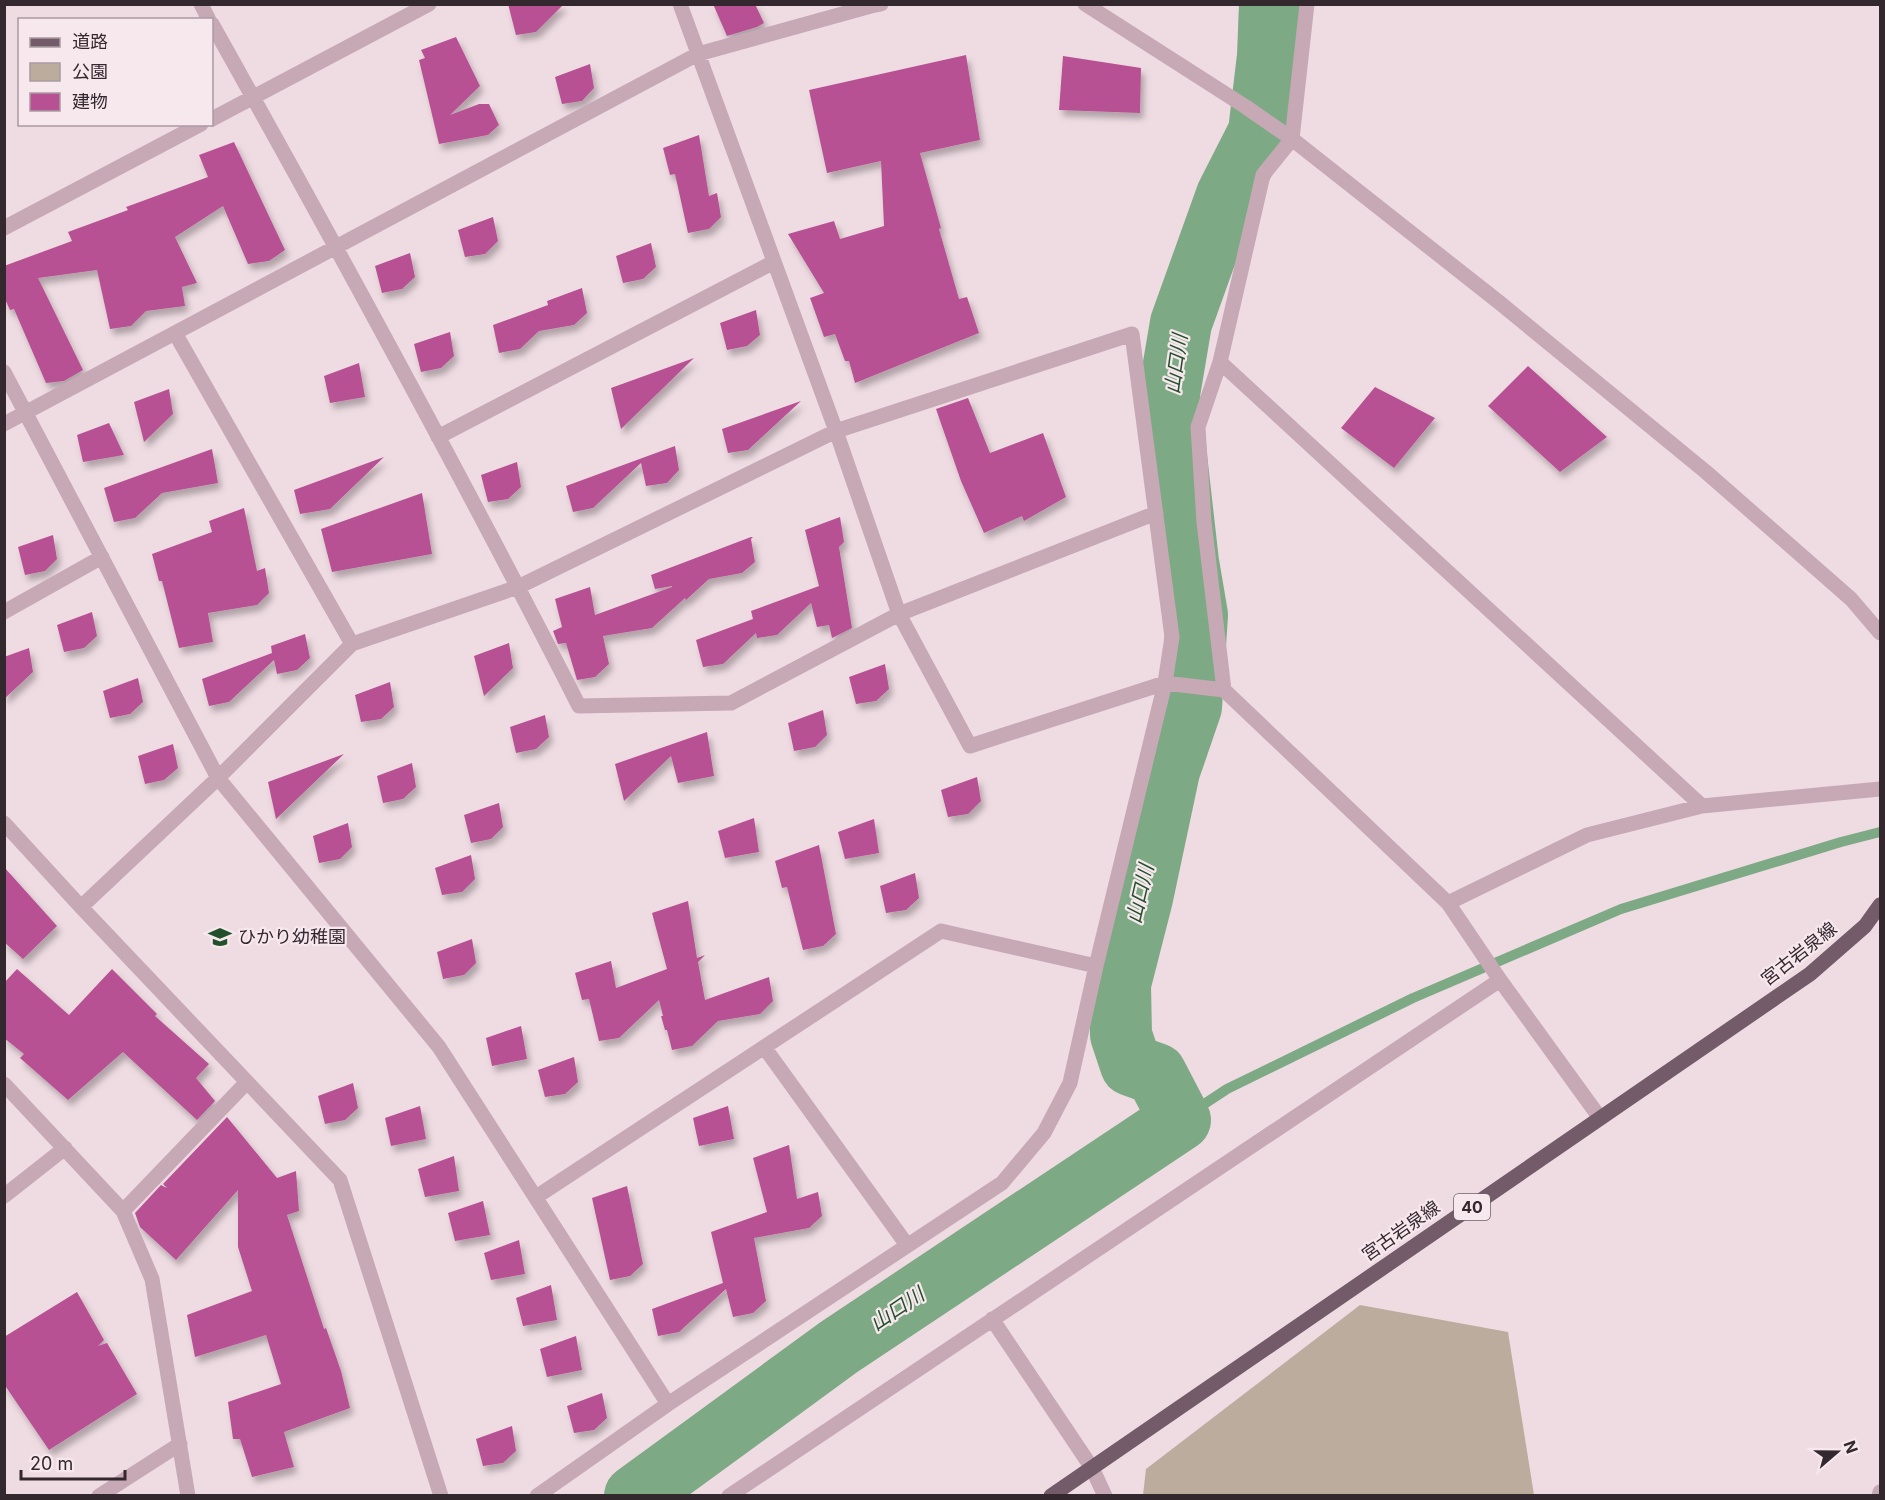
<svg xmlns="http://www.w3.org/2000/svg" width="1885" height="1500" font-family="Inter,'Noto Sans JP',sans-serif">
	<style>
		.green { fill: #bcac9e }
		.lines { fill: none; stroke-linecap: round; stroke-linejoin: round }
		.stream { stroke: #7ea985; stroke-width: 10 }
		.river { stroke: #7ea985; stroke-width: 62 }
		.building { fill: #b85193; filter: url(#shadow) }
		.street { stroke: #c6a9b5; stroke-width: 15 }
		.primary { stroke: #745b69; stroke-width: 15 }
		.labels { text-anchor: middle; stroke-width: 4.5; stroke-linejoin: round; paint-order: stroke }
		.shield { fill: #f7e8ed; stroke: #6e6268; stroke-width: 1.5 }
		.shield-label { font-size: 16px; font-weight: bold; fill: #34282f }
		.poi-label { font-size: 18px; fill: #34282f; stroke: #f7e8ed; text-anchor: start }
		.street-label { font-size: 18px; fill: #34282f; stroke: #f7e8ed }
		.water-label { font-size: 20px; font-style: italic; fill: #22502b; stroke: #f7e8ed }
	</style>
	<defs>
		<filter id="shadow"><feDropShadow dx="3.5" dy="6" stdDeviation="3" flood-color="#0004"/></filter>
	</defs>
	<rect width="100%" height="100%" fill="#efdce3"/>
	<!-- green -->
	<path class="green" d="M 1360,1305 L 1508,1332 L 1534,1495 L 1143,1495 L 1146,1469 Z"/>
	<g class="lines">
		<!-- stream -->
		<path class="stream" d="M 1180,1120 L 1227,1089 L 1413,998 L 1621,909 L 1841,842 L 1880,832"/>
		<!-- river -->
		<path class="river" d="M 635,1496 L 839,1347 L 1180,1120 L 1156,1074 L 1131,1065 L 1121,1035 L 1120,984 L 1142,898 L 1169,771 L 1191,707 L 1197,615 L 1188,562 L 1169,394 L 1181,323 L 1227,195 L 1259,132 L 1268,56 L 1270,4"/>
	</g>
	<!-- building -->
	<path class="building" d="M 508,4 L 564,4 L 536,32 L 516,35 Z
		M 713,4 L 755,4 L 764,23 L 757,27 L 727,36 Z
		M 456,37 L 480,86 L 450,115 L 479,104 L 489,104 L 499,125 L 488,135 L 439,144 L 419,60 L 425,58 L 421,50 Z
		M 966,55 L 980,140 L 920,153 L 941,228 L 939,229 L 959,299 L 967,297 L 979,333 L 855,383 L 849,361 L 845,361 L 835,334 L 824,337 L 810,298 L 824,293 L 788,234 L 834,221 L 840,239 L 884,226 L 881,161 L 827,173 L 809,90 Z
		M 1063,56 L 1141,68 L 1140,113 L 1059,110 Z
		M 590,64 L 594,88 L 582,101 L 562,104 L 555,77 Z
		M 699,135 L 709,196 L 717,193 L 721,217 L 709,229 L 688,233 L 675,174 L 670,175 L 663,148 Z
		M 234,142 L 285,250 L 269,261 L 248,264 L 223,206 L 175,237 L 197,283 L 182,287 L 185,306 L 146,311 L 131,326 L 110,329 L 97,270 L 38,278 L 83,370 L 64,381 L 46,383 L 14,309 L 10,310 L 4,297 L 4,266 L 72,241 L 68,232 L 128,210 L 126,207 L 208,177 L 199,155 Z
		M 493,217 L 498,241 L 485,254 L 465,257 L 458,230 Z
		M 651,243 L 656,267 L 643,279 L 623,283 L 616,256 Z
		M 410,253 L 415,277 L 402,289 L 382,293 L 375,266 Z
		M 582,288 L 587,313 L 574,325 L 539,331 L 520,349 L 499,353 L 493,325 L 548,305 L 547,301 Z
		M 756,310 L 760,335 L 747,346 L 727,350 L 720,323 Z
		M 450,332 L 454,356 L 441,368 L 421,372 L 414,344 Z
		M 694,358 L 621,429 L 611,388 Z
		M 359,363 L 365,397 L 330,403 L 324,376 Z
		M 1528,366 L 1607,437 L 1560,472 L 1488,406 Z
		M 1375,387 L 1435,418 L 1394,468 L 1341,428 Z
		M 169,389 L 173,414 L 144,442 L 134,402 Z
		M 968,398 L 990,453 L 1043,433 L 1066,497 L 1024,521 L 1022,516 L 984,533 L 961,481 L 936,409 Z
		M 801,401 L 748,450 L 728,453 L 722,429 Z
		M 109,423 L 124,455 L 83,462 L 77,435 Z
		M 675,446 L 679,470 L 667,483 L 646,486 L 641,463 L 593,508 L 573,512 L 566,486 Z
		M 212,449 L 218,483 L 162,493 L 135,518 L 114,522 L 104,488 Z
		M 384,457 L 330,509 L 300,514 L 294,490 Z
		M 517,462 L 521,487 L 508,499 L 488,502 L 481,475 Z
		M 422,493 L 432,554 L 332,572 L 321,529 Z
		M 244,508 L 257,571 L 265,568 L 269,593 L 257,605 L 208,613 L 213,642 L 179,648 L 162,581 L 159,581 L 152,554 L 212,532 L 209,521 Z
		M 840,517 L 844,542 L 839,547 L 852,628 L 832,638 L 829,625 L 817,627 L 811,603 L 777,635 L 757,638 L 756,633 L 723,664 L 703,667 L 696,640 L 753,619 L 751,611 L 819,586 L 805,530 Z
		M 53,535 L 57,559 L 45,571 L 25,575 L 18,547 Z
		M 751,537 L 753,537 L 751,539 L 755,562 L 742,573 L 709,579 L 686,600 L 685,598 L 652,628 L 603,636 L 609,664 L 595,677 L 577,680 L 566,643 L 558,644 L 553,631 L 562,627 L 555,599 L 590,587 L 595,615 L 672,587 L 672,586 L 655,589 L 651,575 Z
		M 92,612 L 97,636 L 84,648 L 64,652 L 57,625 Z
		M 305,634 L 310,658 L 297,670 L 277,674 L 274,660 L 229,702 L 209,706 L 202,679 L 272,653 L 271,646 Z
		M 509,643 L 513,668 L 484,696 L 474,656 Z
		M 29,648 L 33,672 L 4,699 L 4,657 Z
		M 885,664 L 889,689 L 876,701 L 856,704 L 849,677 Z
		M 138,678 L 143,702 L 130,714 L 110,718 L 103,691 Z
		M 390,682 L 394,707 L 381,719 L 361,722 L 355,695 Z
		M 823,710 L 827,735 L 815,747 L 794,751 L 788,723 Z
		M 545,715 L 549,737 L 536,749 L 516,753 L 510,727 Z
		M 707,732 L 714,776 L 678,783 L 671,756 L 624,801 L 615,764 Z
		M 173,744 L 178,768 L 164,780 L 145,784 L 138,756 Z
		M 344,754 L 276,819 L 268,782 Z
		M 412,763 L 416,787 L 403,799 L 383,803 L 377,776 Z
		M 977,777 L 981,801 L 968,814 L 948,817 L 941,790 Z
		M 499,803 L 503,827 L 491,839 L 471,843 L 464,815 Z
		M 754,818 L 759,852 L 725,858 L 718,831 Z
		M 874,819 L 879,853 L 845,859 L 838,832 Z
		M 348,823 L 352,847 L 340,859 L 319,863 L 313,836 Z
		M 819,845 L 836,934 L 823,946 L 803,950 L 787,887 L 782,888 L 775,861 Z
		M 471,855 L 475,879 L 462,892 L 442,895 L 435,868 Z
		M 4,867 L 57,926 L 23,959 L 4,942 Z
		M 915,873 L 919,898 L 906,910 L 886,913 L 880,886 Z
		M 688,901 L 697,958 L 705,955 L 698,962 L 705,1000 L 769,977 L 773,1001 L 760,1014 L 718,1021 L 692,1046 L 672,1050 L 667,1030 L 665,1030 L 661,1016 L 663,1016 L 659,1000 L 619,1038 L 599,1041 L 589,999 L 582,1000 L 575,973 L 611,961 L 616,988 L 667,969 L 652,913 Z
		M 472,939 L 476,963 L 464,975 L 443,979 L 437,952 Z
		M 17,969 L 69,1015 L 112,969 L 157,1014 L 155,1016 L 209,1064 L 196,1078 L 215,1101 L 197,1120 L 123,1052 L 68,1100 L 20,1058 L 24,1054 L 4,1038 L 4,983 Z
		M 521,1026 L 527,1059 L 492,1066 L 486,1038 Z
		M 574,1057 L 578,1082 L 565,1094 L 545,1097 L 538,1070 Z
		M 353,1083 L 358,1108 L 345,1120 L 325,1124 L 318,1096 Z
		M 420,1106 L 426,1139 L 391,1146 L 385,1118 Z
		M 728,1106 L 734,1139 L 699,1146 L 693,1118 Z
		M 227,1117 L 277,1178 L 296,1171 L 299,1211 L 287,1215 L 324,1329 L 326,1328 L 341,1371 L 350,1408 L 284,1432 L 294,1467 L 252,1477 L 240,1439 L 233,1439 L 228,1402 L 281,1384 L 266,1335 L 195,1357 L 187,1315 L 252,1291 L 238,1247 L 238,1190 L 176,1260 L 140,1227 L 135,1213 L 161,1185 L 167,1188 L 163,1184 Z
		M 789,1145 L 797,1199 L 818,1192 L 822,1216 L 809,1228 L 754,1238 L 766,1301 L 753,1313 L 733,1317 L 726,1289 L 679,1332 L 658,1336 L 652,1309 L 723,1283 L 711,1232 L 767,1212 L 753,1158 Z
		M 454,1156 L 459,1191 L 425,1197 L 418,1169 Z
		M 627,1186 L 643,1264 L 630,1276 L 610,1280 L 592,1198 Z
		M 483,1201 L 490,1235 L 455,1241 L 448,1213 Z
		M 519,1240 L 525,1274 L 491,1280 L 484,1253 Z
		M 551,1285 L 557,1320 L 523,1326 L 516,1298 Z
		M 77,1292 L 104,1340 L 98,1346 L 107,1343 L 137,1394 L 49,1450 L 4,1384 L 4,1337 Z
		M 576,1336 L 582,1370 L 547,1377 L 540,1349 Z
		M 602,1393 L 607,1418 L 594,1430 L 574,1433 L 567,1406 Z
		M 512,1426 L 516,1451 L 503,1463 L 483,1466 L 476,1439 Z"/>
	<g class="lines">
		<!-- street -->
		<path class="street" d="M 201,4 L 209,20
			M 680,4 L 836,431 L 899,614 L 970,746 L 1165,683 L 1224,690 L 1448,903 L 1500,980 L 1600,1118
			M 1085,4 L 1246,107 L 1292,139 L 1500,303 L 1706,472 L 1851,599 L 1880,633
			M 212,24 C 338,249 462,476 579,706 L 731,703 L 899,614 L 1156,513
			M 212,119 L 429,4
			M 4,228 L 201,124
			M 175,333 L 352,644
			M 1220,362 L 1702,806
			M 4,372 L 218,778 L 439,1047 L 668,1404
			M 4,424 L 698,54 L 871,6 L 881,4
			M 438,437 L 774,262
			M 4,612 L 102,557
			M 1224,690 L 1204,522 L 1198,427 L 1220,362 L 1263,175 L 1292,139 L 1307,4
			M 4,823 L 81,907 L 340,1180 L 441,1496
			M 1448,903 L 1587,835 L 1702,806 L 1880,789
			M 81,907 L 218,778 L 352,644 L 518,587 L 836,431 L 1132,334 L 1172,637 L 1165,683 L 1096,966 L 1070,1083 L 1044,1133 L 1002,1183 L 668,1404 L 537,1496
			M 764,1047 L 907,1245
			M 4,1084 L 123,1211 L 152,1279 L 188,1496
			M 4,1196 L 65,1148
			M 536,1197 L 941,931 L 1096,966
			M 123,1211 L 247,1082
			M 992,1319 L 1092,1468 L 1105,1496
			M 99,1496 L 180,1444
			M 729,1496 L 1500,980
			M 1879,1496 L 1880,1492"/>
		<!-- primary -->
		<path class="primary" d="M 1051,1496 L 1810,974 L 1865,926 L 1880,905"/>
	</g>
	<!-- icons -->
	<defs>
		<g id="school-bare" transform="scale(1.8)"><path d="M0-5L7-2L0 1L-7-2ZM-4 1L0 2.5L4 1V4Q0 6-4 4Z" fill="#22502b" stroke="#f7e8ed" stroke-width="2.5" paint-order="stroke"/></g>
	</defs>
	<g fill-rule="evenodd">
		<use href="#school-bare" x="220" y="937"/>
	</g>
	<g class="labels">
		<!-- shield labels -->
		<rect class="shield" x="1454" y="1194" width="36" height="26" rx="4.5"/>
		<g class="shield-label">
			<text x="1472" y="1213">40</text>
		</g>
		<!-- poi labels -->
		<g class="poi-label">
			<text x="238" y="943">ひかり幼稚園</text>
		</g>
		<!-- street labels -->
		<g class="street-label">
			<text transform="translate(1799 954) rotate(-38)" y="6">宮古岩泉線</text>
			<text transform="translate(1401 1231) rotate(-35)" y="6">宮古岩泉線</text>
		</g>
		<!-- water labels -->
		<g class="water-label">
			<text transform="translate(1176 364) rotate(-82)" y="7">山口川</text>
			<text transform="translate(1140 894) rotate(-77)" y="7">山口川</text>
			<text transform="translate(897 1309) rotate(-34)" y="7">山口川</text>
		</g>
	</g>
	<!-- border -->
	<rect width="1885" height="1500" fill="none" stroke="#34282f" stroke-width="12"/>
	<!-- legend -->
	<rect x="18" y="18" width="195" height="108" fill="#f7e8ed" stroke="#a99ba1" stroke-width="1.5"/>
	<rect x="30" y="38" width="30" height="9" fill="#745b69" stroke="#a99ba1" stroke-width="1.5"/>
	<text x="72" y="48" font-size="18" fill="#34282f">道路</text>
	<rect x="30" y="63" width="30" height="18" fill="#bcac9e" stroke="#a99ba1" stroke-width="1.5"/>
	<text x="72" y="78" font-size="18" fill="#34282f">公園</text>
	<rect x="30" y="93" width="30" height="18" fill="#b85193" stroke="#a99ba1" stroke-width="1.5"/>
	<text x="72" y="108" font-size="18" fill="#34282f">建物</text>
	<!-- north arrow -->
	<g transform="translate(1837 1452) rotate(70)" stroke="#f7e8ed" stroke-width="4.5" paint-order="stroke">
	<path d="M0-4.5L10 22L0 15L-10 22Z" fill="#34282f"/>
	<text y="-9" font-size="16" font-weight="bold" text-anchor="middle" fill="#34282f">N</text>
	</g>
	<!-- scale -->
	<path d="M21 1470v9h104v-9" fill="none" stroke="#34282f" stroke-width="3"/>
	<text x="30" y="1470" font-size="18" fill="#34282f" stroke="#f7e8ed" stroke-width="4.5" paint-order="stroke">20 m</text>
</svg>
